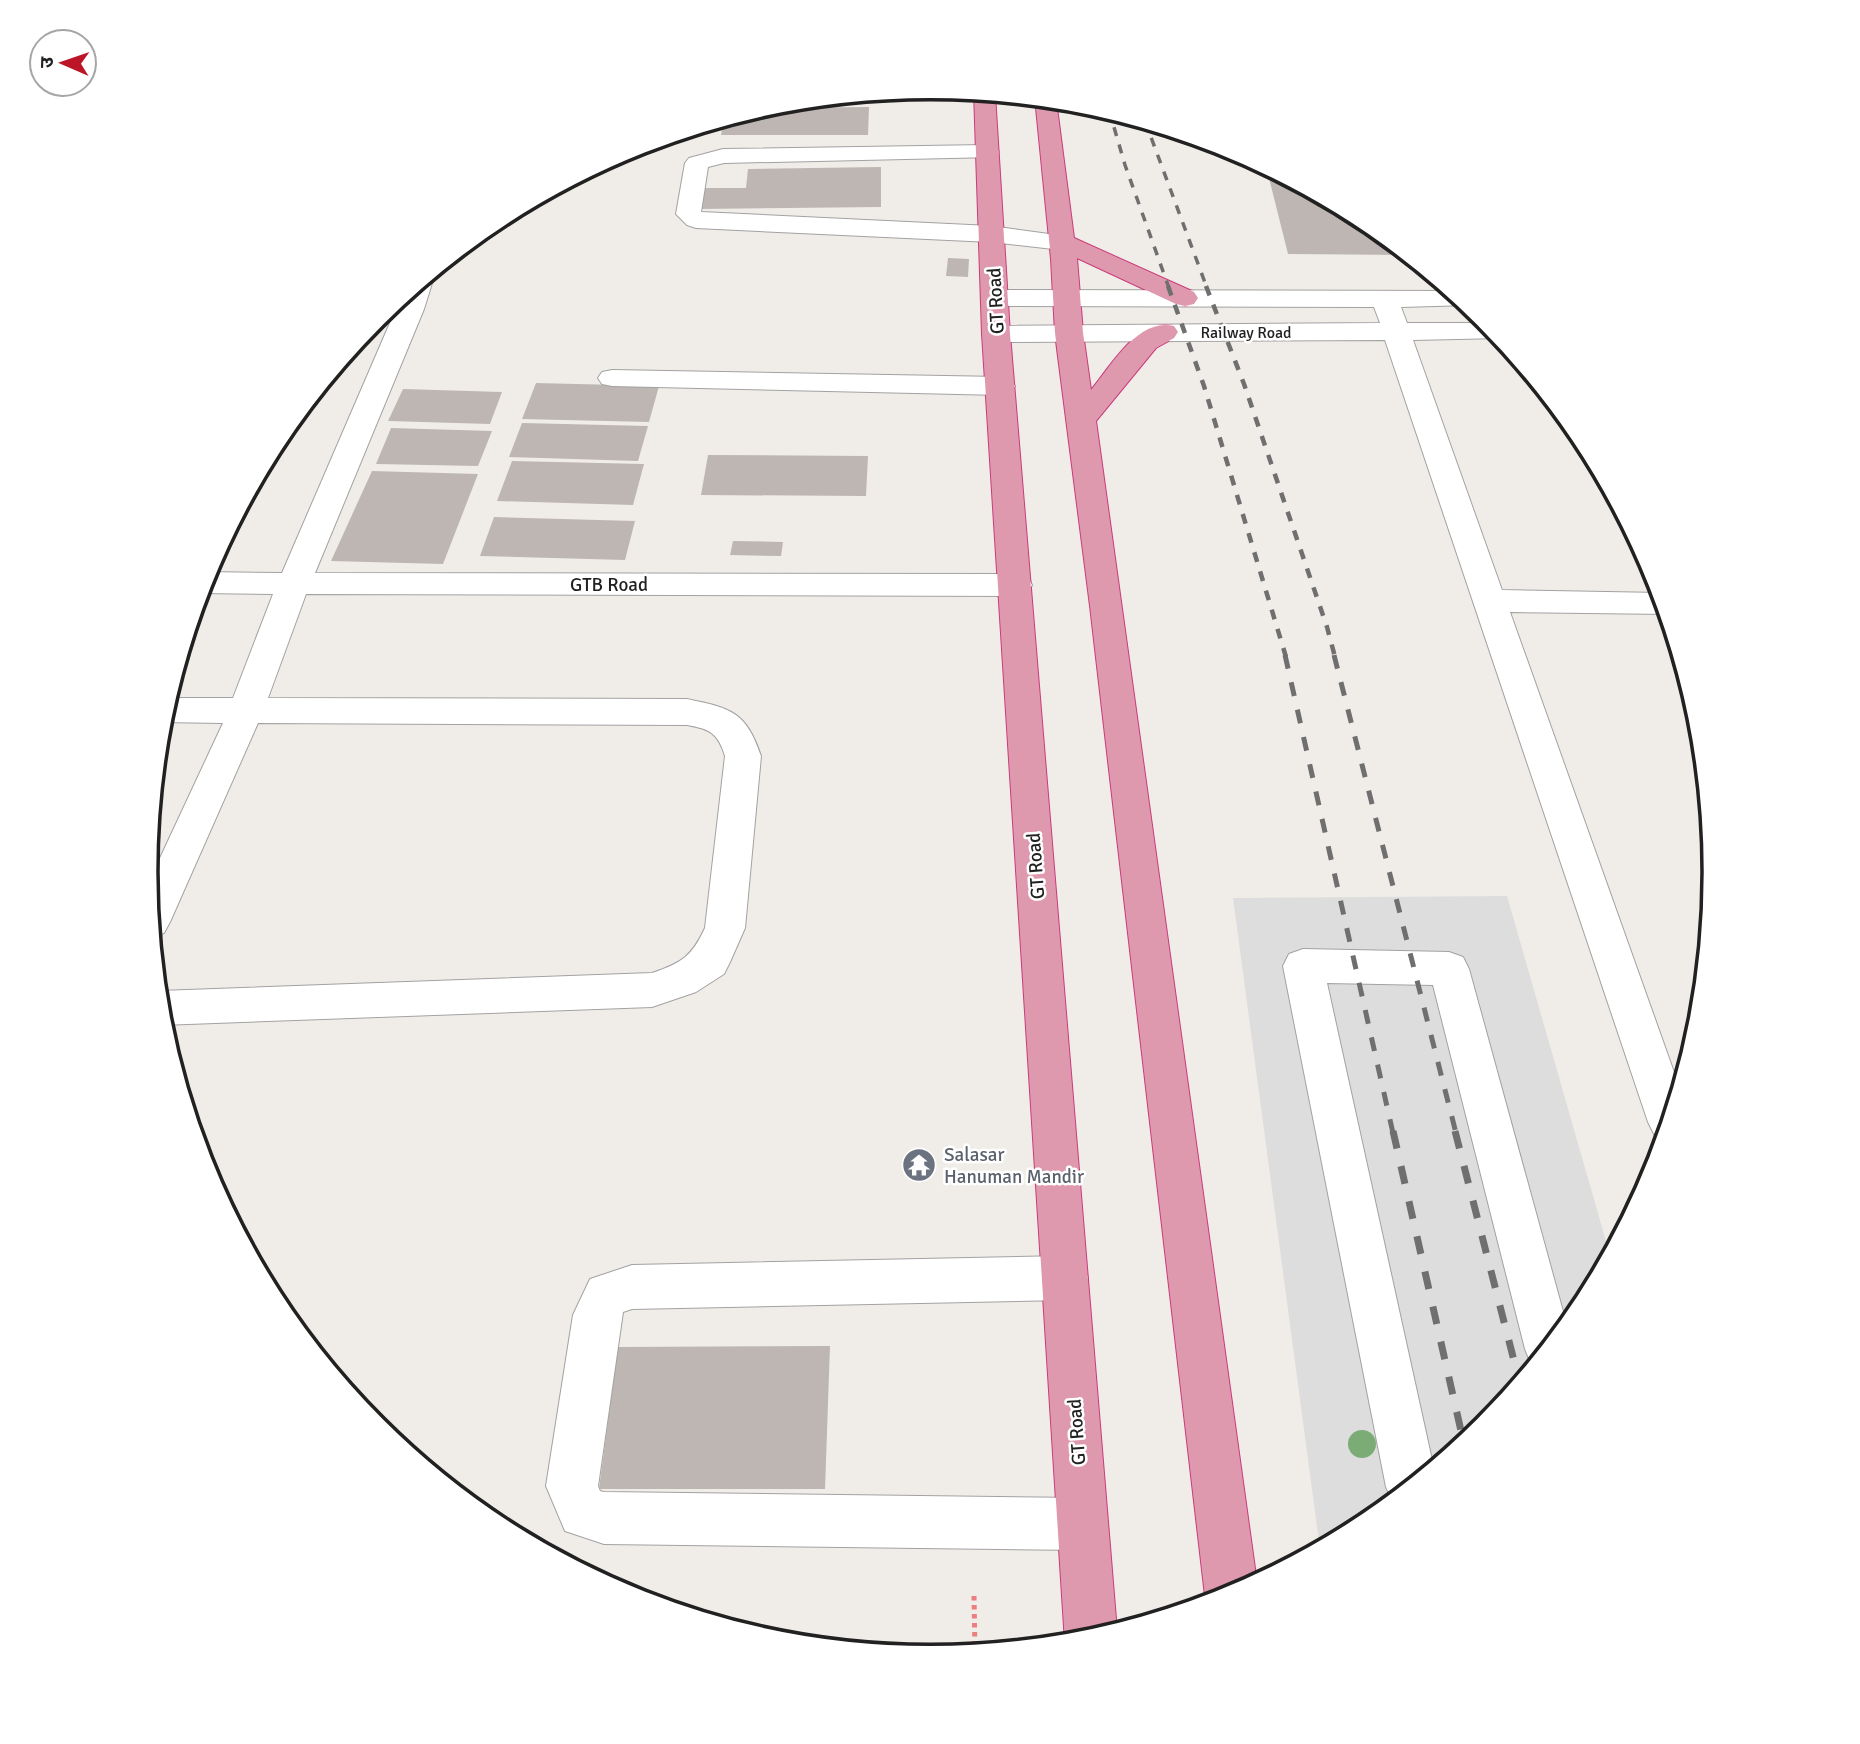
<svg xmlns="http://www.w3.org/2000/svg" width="1860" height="1744" font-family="Signika,'Noto Sans Devanagari',sans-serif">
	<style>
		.parking { fill: #ddd }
		.building { fill: #beb6b2 }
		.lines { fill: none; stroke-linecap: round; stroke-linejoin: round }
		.minor-casing { stroke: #a2a2a2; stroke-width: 2 }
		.highway-casing { stroke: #ca3b7c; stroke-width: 2 }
		.path { stroke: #ec7e7f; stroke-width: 5; stroke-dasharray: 4.5 4.5; stroke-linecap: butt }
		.minor { fill: #fff; fill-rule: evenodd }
		.highway { fill: #df99ae; fill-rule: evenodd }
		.rail-far3 { stroke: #6f6f6f; stroke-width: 3.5; stroke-dasharray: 9 9; stroke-linecap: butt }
		.rail-far2 { stroke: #6f6f6f; stroke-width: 4.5; stroke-dasharray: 10 10; stroke-linecap: butt }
		.rail-far1 { stroke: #6f6f6f; stroke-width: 5; stroke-dasharray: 14 14; stroke-linecap: butt }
		.rail { stroke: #6f6f6f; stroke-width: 7; stroke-dasharray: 18 18; stroke-linecap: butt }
		.tree { fill: #7bac76 }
		.labels { text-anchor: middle; stroke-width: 5; stroke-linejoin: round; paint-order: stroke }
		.far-street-label { font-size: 16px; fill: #212121; stroke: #fff }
		.street-label { font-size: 19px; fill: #212121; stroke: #fff }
		.worship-label { font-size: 19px; fill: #5b616d; stroke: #fff; text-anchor: start }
		.rim { fill: none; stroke: #212121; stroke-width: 3.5 }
	</style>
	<rect width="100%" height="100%" fill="#f0ede9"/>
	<!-- parking -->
	<path class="parking" d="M 1507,896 L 1610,1255 L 1582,1308 L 1484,1427 L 1366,1524 L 1320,1549 L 1233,898 Z"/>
	<!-- building -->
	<path class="building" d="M 869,107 L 868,135 L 721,135 L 724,119 L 760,108 Z
		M 1266,166 L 1366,220 L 1409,255 L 1288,254 Z
		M 881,167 L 881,207 L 697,209 L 700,188 L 746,188 L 748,169 Z
		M 948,258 L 969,259 L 968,277 L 946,276 Z
		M 536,383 L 659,386 L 649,422 L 522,419 Z
		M 403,389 L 502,392 L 490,424 L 388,421 Z
		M 522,423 L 648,426 L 638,461 L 509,457 Z
		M 391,428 L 492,431 L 478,466 L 376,464 Z
		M 708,455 L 868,456 L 866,496 L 701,495 Z
		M 512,461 L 644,464 L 633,505 L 497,501 Z
		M 372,471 L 478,474 L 443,564 L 331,561 Z
		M 494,517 L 635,521 L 625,560 L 480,556 Z
		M 733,541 L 783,542 L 781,556 L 730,555 Z
		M 830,1346 L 825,1489 L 599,1489 L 618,1347 Z"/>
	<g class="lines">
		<!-- minor casing -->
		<g class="minor-casing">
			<path id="minor" d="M 930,88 L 995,94 L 992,98 L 984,100 L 876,100 L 868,98 L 865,94 Z
				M 987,145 L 995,147 L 999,152 L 995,157 L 724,163 L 708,167 L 701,212 L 991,226 L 1071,237 L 1075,242 L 1071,247 L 1062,250 L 991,242 L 696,228 L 687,225 L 676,214 L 685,163 L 689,158 L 723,149 Z
				M 428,274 L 433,280 L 424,309 L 315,573 L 1016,574 L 1028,577 L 1032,585 L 1028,593 L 1016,596 L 306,594 L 268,698 L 687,699 C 730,708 746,711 761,756 L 745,928 L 730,962 L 724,974 L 696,992 L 652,1007 L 161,1025 L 159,991 L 652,973 C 682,963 692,956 705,928 L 725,756 C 718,733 710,729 687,725 L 258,723 L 170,922 L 164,933 L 152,937 L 147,886 L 223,723 L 160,722 L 167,698 L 233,698 L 273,594 L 199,593 L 205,572 L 282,573 L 402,295 Z
				M 995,290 L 1453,291 L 1470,305 L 1401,307 L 1407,323 L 1489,323 L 1502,338 L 1413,340 L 1502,590 L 1661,593 L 1668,614 L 1510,612 L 1680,1089 L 1665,1139 L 1655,1136 L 1648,1122 L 1385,340 L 996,342 L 986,340 L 982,334 L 986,328 L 996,326 L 1380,323 L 1374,307 L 995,306 L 986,304 L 982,298 L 986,292 Z
				M 612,370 L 1001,377 L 1011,380 L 1015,386 L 1011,392 L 1001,395 L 612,386 L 602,384 L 598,378 L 602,372 Z
				M 1303,949 L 1449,952 L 1463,957 L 1469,969 L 1567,1326 L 1534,1367 L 1532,1366 L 1525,1349 L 1433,985 L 1327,983 L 1434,1469 L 1393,1502 L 1386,1487 L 1283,966 L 1289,954 Z
				M 1065,1256 L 1082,1262 L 1088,1278 L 1082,1294 L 1065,1300 L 632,1309 L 623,1312 L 598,1486 L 600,1491 L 604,1492 L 1082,1498 L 1100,1506 L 1108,1524 L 1100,1542 L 1082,1550 L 604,1544 L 565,1531 L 546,1486 L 573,1315 L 590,1279 L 632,1265 Z"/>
		</g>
		<!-- highway casing -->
		<g class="highway-casing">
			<path id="highway" d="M 974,92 L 995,94 L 1010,334 L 1117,1631 L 1083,1641 L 1065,1643 L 982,334 Z
				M 1035,98 L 1056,100 L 1074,238 L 1194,292 L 1198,298 L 1194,304 L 1185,306 L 1176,304 L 1077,258 L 1083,333 L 1091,390 C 1111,366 1138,317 1174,326 L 1178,332 L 1174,338 L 1156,348 L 1096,421 L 1257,1583 L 1230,1597 L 1208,1603 L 1205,1596 L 1090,606 L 1055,333 L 1051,259 Z"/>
		</g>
		<!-- path -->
		<path class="path" d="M 974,1596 L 975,1652"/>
		<!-- minor -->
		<use href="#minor" class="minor"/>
		<!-- highway -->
		<use href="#highway" class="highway"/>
		<!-- rail-far3 -->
		<path class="rail-far3" d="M 1109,110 L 1125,165 L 1169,288
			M 1145,121 L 1207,288"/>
		<!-- rail-far2 -->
		<path class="rail-far2" d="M 1168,286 L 1204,386 L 1286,657
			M 1206,286 L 1244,384 L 1327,627 L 1335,657"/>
		<!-- rail-far1 -->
		<path class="rail-far1" d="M 1285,655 L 1393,1133
			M 1334,655 L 1456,1133"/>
		<!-- rail -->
		<path class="rail" d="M 1393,1131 L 1464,1444
			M 1455,1131 L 1520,1384"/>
	</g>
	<!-- trees -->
	<circle class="tree" cx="1362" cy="1444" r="14"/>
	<!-- icons -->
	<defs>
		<g id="temple-disc" transform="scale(1.75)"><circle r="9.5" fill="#6b7280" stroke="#fff"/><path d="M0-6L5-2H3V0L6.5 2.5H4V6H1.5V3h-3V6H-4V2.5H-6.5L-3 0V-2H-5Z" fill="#fff"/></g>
	</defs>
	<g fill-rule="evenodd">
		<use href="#temple-disc" x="919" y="1165"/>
	</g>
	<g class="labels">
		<!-- far-street labels -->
		<g class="far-street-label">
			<text x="1246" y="338">Railway Road</text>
		</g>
		<!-- street labels -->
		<g class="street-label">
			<text transform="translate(995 301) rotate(-93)" y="7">GT Road</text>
			<text x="609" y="591">GTB Road</text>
			<text transform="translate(1035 866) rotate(-94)" y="7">GT Road</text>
			<text transform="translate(1076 1432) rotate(-94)" y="7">GT Road</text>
		</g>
		<!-- worship labels -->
		<g class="worship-label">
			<text x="944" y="1161">Salasar<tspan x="944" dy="22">Hanuman Mandir</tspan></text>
		</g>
	</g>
	<!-- crop -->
	<path d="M0 0H1860V1744H0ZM158 872a772 772 0 1 1 1544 0a772 772 0 1 1-1544 0Z" fill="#fff" fill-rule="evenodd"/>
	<path class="rim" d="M158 872a772 772 0 1 1 1544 0a772 772 0 1 1-1544 0Z"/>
	<!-- north arrow -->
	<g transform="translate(63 63) rotate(272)"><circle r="33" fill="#ffffff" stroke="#a6a6a6" stroke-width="2"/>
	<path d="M0-5L12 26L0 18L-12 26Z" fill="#bd1528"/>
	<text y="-10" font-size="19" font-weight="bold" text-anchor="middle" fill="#212121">उ</text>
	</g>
</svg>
